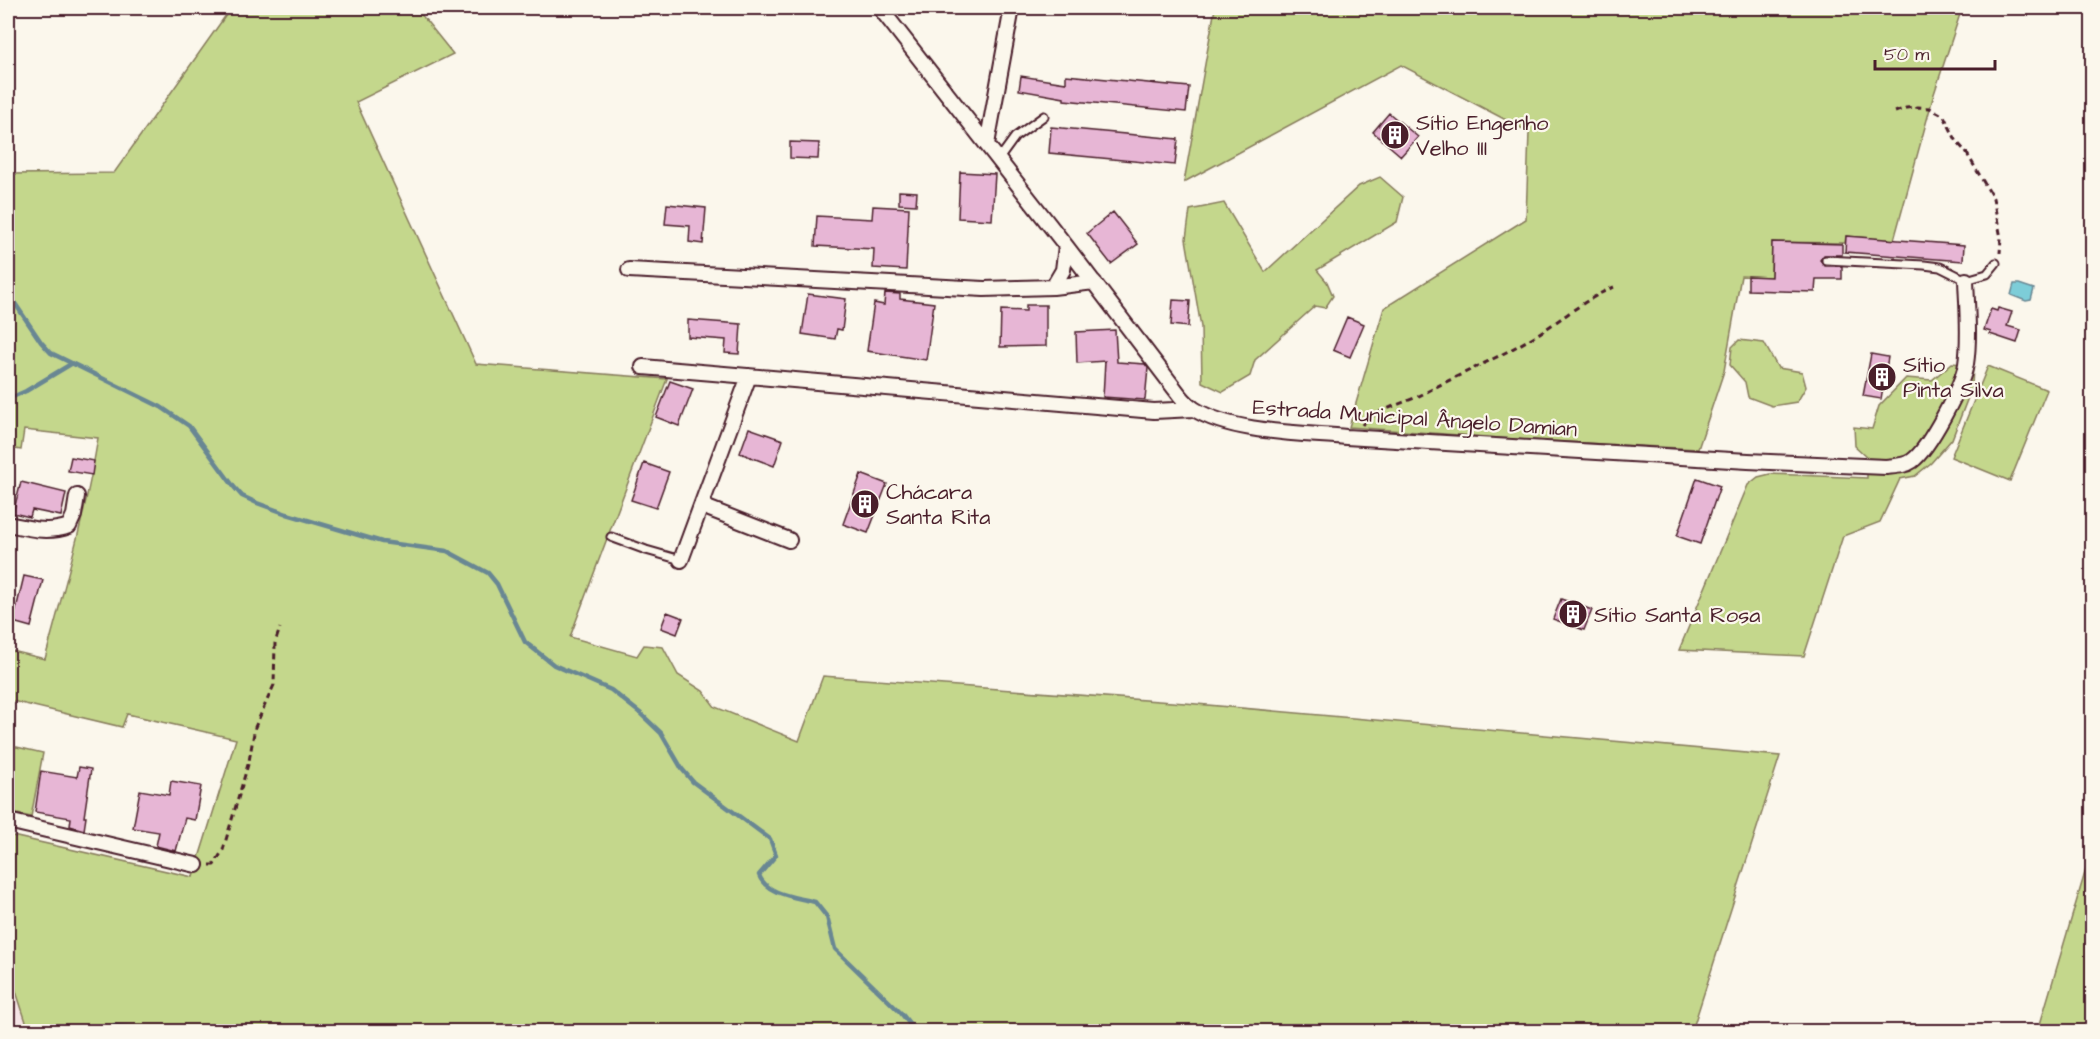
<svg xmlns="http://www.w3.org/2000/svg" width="2100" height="1039" font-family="'Architects Daughter',sans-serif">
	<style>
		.built { fill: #f5e4e5 }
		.green { fill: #c4d78c; stroke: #877b5c; stroke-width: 1.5 }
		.water { fill: #7dcdd8; stroke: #698793; stroke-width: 1.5 }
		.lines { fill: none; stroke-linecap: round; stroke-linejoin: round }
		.stream { stroke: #698793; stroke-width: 4.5 }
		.building { fill: #e7b6d5; stroke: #4a1f2b; stroke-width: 1.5 }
		.lane-casing { stroke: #4a1f2b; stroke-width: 11 }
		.street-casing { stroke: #4a1f2b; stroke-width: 18 }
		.path { stroke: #4a1f2b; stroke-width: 3; stroke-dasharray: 6 4.5; stroke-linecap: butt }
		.lane { stroke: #fbf7ec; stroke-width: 7 }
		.street { stroke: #fbf7ec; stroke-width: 14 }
		.labels { text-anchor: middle; stroke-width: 4.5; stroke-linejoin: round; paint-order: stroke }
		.poi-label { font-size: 22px; fill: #4a1f2b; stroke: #fbf7ec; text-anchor: start }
		.street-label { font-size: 22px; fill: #4a1f2b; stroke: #fbf7ec }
	</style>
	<rect width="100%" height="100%" fill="#fbf7ec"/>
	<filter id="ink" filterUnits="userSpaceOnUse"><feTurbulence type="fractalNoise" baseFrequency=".0167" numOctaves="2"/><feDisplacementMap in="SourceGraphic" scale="12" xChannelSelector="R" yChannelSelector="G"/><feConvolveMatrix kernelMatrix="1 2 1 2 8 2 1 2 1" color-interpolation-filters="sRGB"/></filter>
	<g filter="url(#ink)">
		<!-- built -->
		<path class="built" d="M 8,967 L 12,981 L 29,1031 L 8,1031 Z"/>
		<!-- green -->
		<path class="green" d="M 231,8 L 416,8 L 453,54 L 356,102 L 476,364 L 667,379 L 570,637 L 637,656 L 644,645 L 663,647 L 678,675 L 703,691 L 715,707 L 799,741 L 823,676 L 1185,703 L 1780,756 L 1692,1031 L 29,1031 L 8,967 L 8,835 L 193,877 L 236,739 L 127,714 L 122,727 L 8,700 L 8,650 L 45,659 C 65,585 86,512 98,438 L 24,430 L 21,450 L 8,448 L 8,174 L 114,173 Z
			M 1215,8 L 1962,8 L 1934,94 L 1894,240 L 1846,236 L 1845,243 L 1772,242 L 1771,277 L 1741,276 L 1724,371 L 1698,449 L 1527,440 L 1349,427 L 1384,308 L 1526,219 L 1529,132 L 1401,65 L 1184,182 Z
			M 1380,177 L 1403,197 L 1397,222 L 1317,270 L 1327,282 L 1333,296 L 1325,308 L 1315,306 L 1255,360 L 1250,376 L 1223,392 L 1202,382 L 1201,327 L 1186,239 L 1190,210 L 1224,203 L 1265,272 L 1359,186 Z
			M 1739,340 L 1764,343 L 1778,368 L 1802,372 L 1806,387 L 1797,402 L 1772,406 L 1748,397 L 1745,382 L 1730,365 L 1732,347 Z
			M 1952,363 L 1973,365 L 1972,387 L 1952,439 L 1931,463 L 1915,476 L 1900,479 L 1880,522 L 1843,536 L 1804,656 L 1679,650 L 1748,485 L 1758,477 L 1770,474 L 1867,478 L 1867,457 L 1855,446 L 1854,427 L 1872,429 L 1879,406 L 1906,378 L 1932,380 Z
			M 1988,366 L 2047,390 L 2010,481 L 1951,457 Z
			M 8,745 L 43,753 L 31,817 L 8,812 Z
			M 2092,849 L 2092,1031 L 2038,1031 Z"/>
		<!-- water -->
		<path class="water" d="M 2014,284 L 2019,284 L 2034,289 L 2031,300 L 2026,301 L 2011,295 Z"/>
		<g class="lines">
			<!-- stream -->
			<path class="stream" d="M 8,293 L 41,342 L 51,353 L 161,407 L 189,426 L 234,487 L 242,496 L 257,503 L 287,514 L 382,542 L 447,551 L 488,573 L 497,584 L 525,642 L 554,665 L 611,690 L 640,713 L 661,733 L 682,769 L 693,782 L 770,839 L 776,855 L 759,875 C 766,895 797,897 815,902 L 827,917 L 835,949 L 901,1013 L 916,1032
				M 8,399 L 26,391 L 71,364
				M 113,1026 L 193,1032
				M 446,1032 L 480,1032"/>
		</g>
		<!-- building -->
		<path class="building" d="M 1066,75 L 1189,87 L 1186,112 L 1064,100 L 1064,98 L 1019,90 L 1021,76 L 1066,83 Z
			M 1389,113 L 1418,137 L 1401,156 L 1373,132 Z
			M 1051,127 L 1178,139 L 1175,165 L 1049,153 Z
			M 790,142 L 819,143 L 818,159 L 790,158 Z
			M 960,172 L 995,174 L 992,220 L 958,218 Z
			M 899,191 L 917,192 L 916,205 L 899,204 Z
			M 667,204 L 706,208 L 703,244 L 689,242 L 690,226 L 665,224 Z
			M 873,206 L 909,208 L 906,270 L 873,268 L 874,249 L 815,246 L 817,216 L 872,219 Z
			M 1113,212 L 1138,244 L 1111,264 L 1087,233 Z
			M 1846,236 L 1964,245 L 1963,261 L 1845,252 Z
			M 1772,242 L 1842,244 L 1842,255 L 1824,255 L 1820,260 L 1825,266 L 1842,266 L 1842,279 L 1816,279 L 1815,292 L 1748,290 L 1748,276 L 1771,277 Z
			M 885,293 L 900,294 L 900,299 L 934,303 L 926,360 L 867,351 L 874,303 L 884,305 Z
			M 808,294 L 846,299 L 842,330 L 837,329 L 835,339 L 802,334 Z
			M 1173,300 L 1190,301 L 1188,327 L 1171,325 Z
			M 1026,305 L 1046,305 L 1046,346 L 1000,347 L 1001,310 L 1026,311 Z
			M 1998,308 L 2012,312 L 2007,326 L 2021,330 L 2017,343 L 1990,334 L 1991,332 L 1984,330 L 1991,309 L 1997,311 Z
			M 1347,317 L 1364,324 L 1350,357 L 1333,350 Z
			M 688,320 L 741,324 L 739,354 L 725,353 L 726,340 L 688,337 Z
			M 1115,330 L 1117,362 L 1145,364 L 1148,368 L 1145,400 L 1103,397 L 1105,361 L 1077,363 L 1076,332 Z
			M 1871,354 L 1888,357 L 1881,399 L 1863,396 Z
			M 670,381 L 693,389 L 679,426 L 656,417 Z
			M 749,428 L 783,440 L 774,466 L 740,453 Z
			M 71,457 L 94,461 L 92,475 L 68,471 Z
			M 644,463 L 669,472 L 656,508 L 631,500 Z
			M 861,474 L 887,484 L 868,533 L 843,524 Z
			M 1697,478 L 1720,486 L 1700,544 L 1677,536 Z
			M 21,482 L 66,493 L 61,516 L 32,510 L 30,517 L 13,513 Z
			M 24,576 L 43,580 L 31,627 L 13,622 Z
			M 1561,599 L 1592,610 L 1584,630 L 1553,619 Z
			M 667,612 L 683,618 L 677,634 L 661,628 Z
			M 79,767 L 91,769 L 84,817 L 86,817 L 84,830 L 70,826 L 71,818 L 35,812 L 41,771 L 77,777 Z
			M 171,781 L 201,786 L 195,820 L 185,818 L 176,851 L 156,846 L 159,832 L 133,828 L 140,790 L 169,795 Z"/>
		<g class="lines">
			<!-- lane casing -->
			<g class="lane-casing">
				<path id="lane" d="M 999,159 L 1015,137 L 1044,116
					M 1826,260 L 1924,265 L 1940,267 L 1966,280 L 1987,274 L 1996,263
					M 611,537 L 646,550 L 681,560"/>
			</g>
			<!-- street casing -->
			<g class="street-casing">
				<path id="street" d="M 880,8 L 1066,246 L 1175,389 C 1180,396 1187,404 1194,409 C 1232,433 1302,433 1346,437 L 1748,461 L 1886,467 C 1895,466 1905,466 1912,461 C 1929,449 1963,384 1966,364 C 1970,337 1967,307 1966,280
					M 987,144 L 1012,8
					M 629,270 L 984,289 L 1053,287 L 1094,282
					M 1053,287 L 1063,270 L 1066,246
					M 643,367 L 1154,411 L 1194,409
					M 702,506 L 789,540
					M 8,524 C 28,528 48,534 69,526 L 74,515 L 77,496
					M 681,560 L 749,376
					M 8,821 L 196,865"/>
			</g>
			<!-- path -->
			<path class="path" d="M 1895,112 L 1906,108 L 1918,107 L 1930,108 L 1944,116 L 1957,142 L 1966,152 L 1993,198 L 2001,238 L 2000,253
				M 1362,425 C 1372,411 1406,403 1423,394 C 1459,374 1497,359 1533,337 C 1560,321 1585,299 1614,287
				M 210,865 L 214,865 L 223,850 L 249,761 L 255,727 L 274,685 L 275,643 L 280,628"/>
			<!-- lane -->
			<use href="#lane" class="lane"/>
			<!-- street -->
			<use href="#street" class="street"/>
		</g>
	</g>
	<!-- icons -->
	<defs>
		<g id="building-disc" transform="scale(1.5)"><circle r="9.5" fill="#4a1f2b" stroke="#fbf7ec"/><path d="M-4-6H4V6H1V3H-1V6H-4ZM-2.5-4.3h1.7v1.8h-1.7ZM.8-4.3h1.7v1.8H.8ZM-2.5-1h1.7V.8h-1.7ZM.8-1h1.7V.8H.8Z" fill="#fff"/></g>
	</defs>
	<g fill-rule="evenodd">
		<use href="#building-disc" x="1395" y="135"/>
		<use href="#building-disc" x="1882" y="377"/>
		<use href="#building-disc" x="865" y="504"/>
		<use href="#building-disc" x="1573" y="614"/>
	</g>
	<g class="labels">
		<!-- poi labels -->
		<g class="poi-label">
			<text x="1416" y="130">Sítio Engenho<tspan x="1416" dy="25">Velho III</tspan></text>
			<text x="1903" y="372">Sítio<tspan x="1903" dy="25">Pinta Silva</tspan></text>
			<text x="886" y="499">Chácara<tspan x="886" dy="25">Santa Rita</tspan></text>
			<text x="1594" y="622">Sítio Santa Rosa</text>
		</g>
		<!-- street labels -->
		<g class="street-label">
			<text transform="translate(1415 417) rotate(4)" y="8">Estrada Municipal Ângelo Damian</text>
		</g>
	</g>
	<!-- margin -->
	<rect width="2100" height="1039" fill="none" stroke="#fbf7ec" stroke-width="30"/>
	<rect x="15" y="15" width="2070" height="1009" fill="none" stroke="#4a1f2b" stroke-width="2" filter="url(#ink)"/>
	<!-- scale -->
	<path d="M1875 60v9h120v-9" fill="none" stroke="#4a1f2b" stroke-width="3"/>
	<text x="1884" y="60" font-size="18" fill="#4a1f2b" stroke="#fbf7ec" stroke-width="4.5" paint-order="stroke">50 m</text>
</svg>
